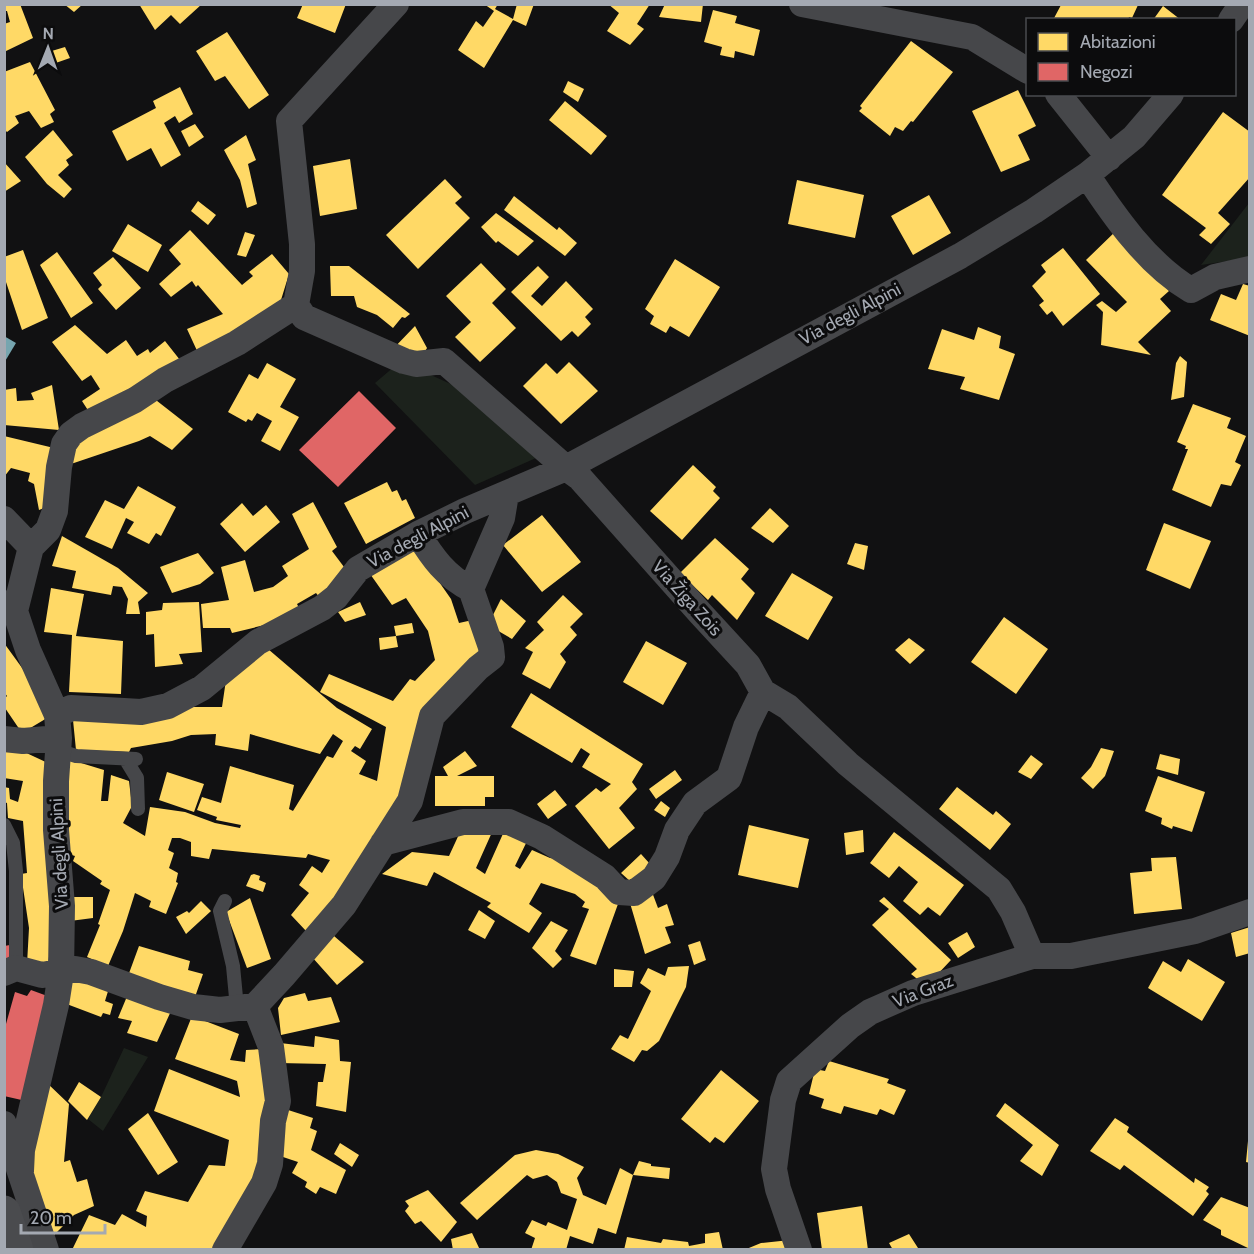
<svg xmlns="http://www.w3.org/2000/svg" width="1254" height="1254" font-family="Cabin,sans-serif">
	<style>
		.green { fill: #1c221c }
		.homes { fill: #ffd966 }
		.shops { fill: #e06666 }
		.public { fill: #76a5af }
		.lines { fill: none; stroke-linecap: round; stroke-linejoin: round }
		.service { stroke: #46474a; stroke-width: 14 }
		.minor { stroke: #46474a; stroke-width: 26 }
		.secondary { stroke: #4a4b4e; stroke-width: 33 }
		.labels { text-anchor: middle; stroke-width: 6; stroke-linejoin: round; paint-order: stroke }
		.street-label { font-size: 18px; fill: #a4a9b2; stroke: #0c0c0d }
	</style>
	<rect width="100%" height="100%" fill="#111112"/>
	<!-- green -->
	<path class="green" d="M 1249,203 L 1249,258 L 1201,265 Z
		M 395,366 L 420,370 L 455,386 L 536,458 L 475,485 L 375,383 Z
		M 124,1048 L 148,1057 L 103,1131 L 88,1119 L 101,1097 Z"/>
	<!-- homes -->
	<path class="homes" d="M 4,4 L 20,4 L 33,38 L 4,52 L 4,24 L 10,22 L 7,11 L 4,11 Z
		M 64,4 L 83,4 L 74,12 Z
		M 139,4 L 202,4 L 180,24 L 171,15 L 155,30 Z
		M 303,4 L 346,4 L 335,33 L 297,18 Z
		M 484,4 L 498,4 L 495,9 L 513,19 L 517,4 L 534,4 L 526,26 L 513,20 L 484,68 L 458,50 L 476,21 L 483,27 L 494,11 Z
		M 608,4 L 650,4 L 637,24 L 644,29 L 630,45 L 607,31 L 619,13 Z
		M 665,4 L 703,4 L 701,22 L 659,17 Z
		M 1061,5 L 1138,5 L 1132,18 L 1129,17 L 1128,20 L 1053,20 Z
		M 1163,6 L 1181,20 L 1153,20 Z
		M 713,10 L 737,16 L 735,23 L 760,30 L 754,56 L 735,51 L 734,58 L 720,55 L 722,47 L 704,42 Z
		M 227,32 L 269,95 L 249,109 L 225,76 L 215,81 L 196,51 Z
		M 911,41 L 953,72 L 913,122 L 911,121 L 903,131 L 895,127 L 890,136 L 859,111 L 862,108 L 860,106 Z
		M 65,47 L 70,58 L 50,65 L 45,53 Z
		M 30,62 L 55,110 L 50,114 L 54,122 L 41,128 L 29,111 L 15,116 L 19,123 L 7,132 L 4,129 L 4,72 Z
		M 568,81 L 584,89 L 578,102 L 563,92 Z
		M 180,87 L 193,114 L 179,123 L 175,116 L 164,123 L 181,155 L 161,167 L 151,148 L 127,161 L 112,131 L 156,108 L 153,101 Z
		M 1018,90 L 1036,126 L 1018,135 L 1030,160 L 1001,172 L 972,111 Z
		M 565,101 L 607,136 L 591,155 L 549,120 Z
		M 1223,112 L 1250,132 L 1250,177 L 1218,213 L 1230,224 L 1211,244 L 1199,235 L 1206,228 L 1162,195 Z
		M 195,124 L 204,137 L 189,147 L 181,131 Z
		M 53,130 L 73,155 L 66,160 L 69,165 L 58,175 L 72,189 L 64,198 L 47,184 L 25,157 Z
		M 246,135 L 256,160 L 248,164 L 257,204 L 247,208 L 240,180 L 224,150 Z
		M 350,159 L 357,209 L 320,216 L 313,166 Z
		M 4,162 L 21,181 L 4,192 Z
		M 445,179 L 462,197 L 455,203 L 470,218 L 418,269 L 386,235 Z
		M 797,180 L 864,195 L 855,238 L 788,224 Z
		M 929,195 L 951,233 L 913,255 L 891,216 Z
		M 514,196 L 557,230 L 559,227 L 577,243 L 565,256 L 504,210 Z
		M 198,201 L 216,215 L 208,225 L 191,211 Z
		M 496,213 L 534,241 L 518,256 L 498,241 L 496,243 L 481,227 Z
		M 128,224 L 162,245 L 148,272 L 112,251 Z
		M 1118,229 L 1169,291 L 1160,299 L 1171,311 L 1138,342 L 1151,355 L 1101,345 L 1103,312 L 1096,305 L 1102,301 L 1116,312 L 1127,302 L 1086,260 Z
		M 190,230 L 242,285 L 253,276 L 249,272 L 272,254 L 289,274 L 281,300 L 199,355 L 187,329 L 223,314 L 198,285 L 196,287 L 192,281 L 171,297 L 159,284 L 181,264 L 169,250 Z
		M 245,232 L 255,235 L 246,257 L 237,255 Z
		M 1063,248 L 1100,294 L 1063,326 L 1052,311 L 1047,315 L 1039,305 L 1044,301 L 1032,286 L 1046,272 L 1041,265 Z
		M 23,250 L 48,318 L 22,330 L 4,276 L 4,257 Z
		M 57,252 L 93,303 L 71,318 L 40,265 Z
		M 113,257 L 141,288 L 116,310 L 98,289 L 102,285 L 93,273 Z
		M 675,259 L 720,287 L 689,337 L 670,326 L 666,333 L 650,324 L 654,316 L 645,309 Z
		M 481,263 L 506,289 L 492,303 L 516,328 L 480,362 L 455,337 L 471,322 L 446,296 Z
		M 330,266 L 349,266 L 410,314 L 405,318 L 402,317 L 393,328 L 377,315 L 357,307 L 354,296 L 331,296 Z
		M 538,266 L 549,277 L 531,296 L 542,306 L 566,281 L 593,309 L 585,317 L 591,324 L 578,337 L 572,331 L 561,341 L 511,292 Z
		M 1243,284 L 1250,286 L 1250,336 L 1210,320 L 1221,294 L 1236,300 Z
		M 75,325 L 107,354 L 126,340 L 137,356 L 148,349 L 150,353 L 165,341 L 180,360 L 93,418 L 82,401 L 100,389 L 91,375 L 82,381 L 52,342 Z
		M 415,326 L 427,348 L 424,353 L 420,351 L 414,357 L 391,351 Z
		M 978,327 L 1001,336 L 999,348 L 1015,354 L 999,400 L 960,389 L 965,377 L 928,369 L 942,329 L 974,340 Z
		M 1180,356 L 1187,362 L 1184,397 L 1171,400 L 1176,363 Z
		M 569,362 L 598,391 L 561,424 L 523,386 L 546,363 L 557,374 Z
		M 267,363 L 296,379 L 280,407 L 299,417 L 280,451 L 261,441 L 272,421 L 257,413 L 252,421 L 248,419 L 246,422 L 228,412 L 249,374 L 258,379 Z
		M 52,385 L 59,430 L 4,425 L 4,390 L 16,388 L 17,401 L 34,400 L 31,393 Z
		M 152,397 L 193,429 L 172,450 L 150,436 L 139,441 L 68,465 L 73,444 Z
		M 1193,404 L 1231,418 L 1227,428 L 1246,436 L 1235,462 L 1241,465 L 1231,486 L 1221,484 L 1211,507 L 1172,490 L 1188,449 L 1185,449 L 1186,446 L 1177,442 Z
		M 4,436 L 54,448 L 49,506 L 39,510 L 34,484 L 28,481 L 30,473 L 11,468 L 4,477 Z
		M 693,465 L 716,487 L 713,491 L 720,498 L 682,540 L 650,511 Z
		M 387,482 L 392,492 L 397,490 L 402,501 L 406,499 L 415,518 L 366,544 L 344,503 Z
		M 138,486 L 176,507 L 161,536 L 156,533 L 149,544 L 127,533 L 134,522 L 126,518 L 112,549 L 85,537 L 105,500 L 124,509 Z
		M 313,502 L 337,547 L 332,551 L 347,571 L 320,598 L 316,593 L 297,604 L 299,608 L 277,622 L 232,633 L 230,628 L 203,628 L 201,604 L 229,600 L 221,567 L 245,560 L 254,592 L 273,587 L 288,576 L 282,566 L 309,549 L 292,514 Z
		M 242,503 L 253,516 L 266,505 L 280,522 L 245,552 L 220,524 Z
		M 770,508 L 789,526 L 773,543 L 751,528 Z
		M 542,515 L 581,562 L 542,592 L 503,545 Z
		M 1164,523 L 1211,541 L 1190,589 L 1146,570 Z
		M 62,536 L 118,568 L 148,593 L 138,602 L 140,614 L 126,614 L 128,599 L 122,587 L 113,586 L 111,595 L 72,588 L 76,571 L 52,566 Z
		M 715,538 L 749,569 L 741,579 L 755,593 L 737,620 L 712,595 L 708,600 L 680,573 Z
		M 855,543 L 868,546 L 864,570 L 847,564 Z
		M 414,546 L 451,599 L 459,623 L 477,619 L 484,652 L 475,655 L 394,814 L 361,863 L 307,932 L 291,915 L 309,893 L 299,885 L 312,866 L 322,873 L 330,860 L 308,854 L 306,858 L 212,849 L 209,859 L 191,856 L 191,842 L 180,838 L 172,838 L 168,850 L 174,853 L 169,868 L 178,873 L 176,882 L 178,883 L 166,914 L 149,907 L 151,901 L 135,893 L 123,931 L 108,966 L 87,957 L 100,925 L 98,924 L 110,890 L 100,884 L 102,881 L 73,861 L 75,856 L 65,853 L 68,759 L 104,770 L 101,801 L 108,801 L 111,775 L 129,781 L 132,806 L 123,823 L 145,836 L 150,807 L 185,812 L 215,823 L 240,828 L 241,825 L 216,820 L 217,817 L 197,810 L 202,797 L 221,803 L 230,766 L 294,785 L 289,809 L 293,811 L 327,756 L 333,758 L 343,741 L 333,734 L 320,754 L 250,734 L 248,751 L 215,745 L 216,734 L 191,735 L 172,741 L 131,748 L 129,752 L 76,750 L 73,720 L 189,707 L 222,707 L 226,680 L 268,649 L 337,708 L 372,729 L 360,749 L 355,746 L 351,751 L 366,761 L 359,774 L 377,781 L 386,727 L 320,692 L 329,674 L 393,701 L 410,679 L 415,681 L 435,660 L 428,631 L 406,598 L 392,605 L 368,571 Z
		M 198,553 L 214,573 L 200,584 L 172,593 L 160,567 Z
		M 792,573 L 833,597 L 808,640 L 765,616 Z
		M 51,588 L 84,594 L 76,636 L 123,641 L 121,694 L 69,692 L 72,635 L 44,632 Z
		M 563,595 L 583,614 L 570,627 L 577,635 L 560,654 L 566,662 L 550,689 L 522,674 L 533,652 L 525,648 L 544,630 L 537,622 Z
		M 501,599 L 526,621 L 512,639 L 488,625 Z
		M 199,602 L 202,652 L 179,654 L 183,664 L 155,667 L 154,634 L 146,635 L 146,612 L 162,610 L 163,603 Z
		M 360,602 L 366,615 L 345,622 L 338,612 Z
		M 1004,617 L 1048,649 L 1016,694 L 971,662 Z
		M 412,623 L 414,633 L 396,636 L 394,626 Z
		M 396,636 L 398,647 L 380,650 L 379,638 Z
		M 909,638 L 925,650 L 910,664 L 895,650 Z
		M 646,641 L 687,663 L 663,705 L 623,682 Z
		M 4,643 L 33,683 L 47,718 L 22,733 L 5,708 L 5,698 L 7,696 L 4,692 Z
		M 531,693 L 643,764 L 632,782 L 637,789 L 619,808 L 635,828 L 609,849 L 575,806 L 596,788 L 601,792 L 611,784 L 582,767 L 590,754 L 581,748 L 572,763 L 511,727 Z
		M 4,747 L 20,750 L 50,764 L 56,891 L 48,966 L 27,964 L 29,928 L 21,874 L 27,873 L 23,821 L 8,818 L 7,803 L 4,802 L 4,787 L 9,788 L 10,799 L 18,802 L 23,781 L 4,778 Z
		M 1101,748 L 1114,751 L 1105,776 L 1093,789 L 1081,778 L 1091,767 Z
		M 465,751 L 477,766 L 457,776 L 494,776 L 494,797 L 485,797 L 485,806 L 435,806 L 435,776 L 448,776 L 443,767 Z
		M 1160,754 L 1180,759 L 1178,775 L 1156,769 Z
		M 1031,755 L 1043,764 L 1031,779 L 1018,772 Z
		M 675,770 L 682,780 L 656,799 L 649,789 Z
		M 167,772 L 204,784 L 194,812 L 159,800 Z
		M 1158,776 L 1205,792 L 1192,832 L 1173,826 L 1172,829 L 1161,824 L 1162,818 L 1145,811 Z
		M 957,787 L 993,815 L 996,811 L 1011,824 L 990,850 L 939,809 Z
		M 555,790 L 567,805 L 548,819 L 537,804 Z
		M 661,801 L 670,808 L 665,817 L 654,810 Z
		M 749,825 L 809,839 L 798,888 L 738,875 Z
		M 506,827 L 529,837 L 515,866 L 520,869 L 532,850 L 550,858 L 565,860 L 618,904 L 596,965 L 570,956 L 589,909 L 582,907 L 585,902 L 575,894 L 541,883 L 529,904 L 542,913 L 529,933 L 487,907 L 491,903 L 434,872 L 427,886 L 382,874 L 412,852 L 449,856 L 461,830 L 493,830 L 476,868 L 485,874 Z
		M 863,830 L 864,852 L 846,855 L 844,833 Z
		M 894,832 L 964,885 L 940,916 L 928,907 L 920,915 L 903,901 L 918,882 L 899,866 L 889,878 L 870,863 Z
		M 641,854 L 650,864 L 631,882 L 621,873 Z
		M 1176,857 L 1182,909 L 1134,914 L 1130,873 L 1152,871 L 1151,858 Z
		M 254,874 L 260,876 L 259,880 L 266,883 L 263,892 L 246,886 L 251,875 Z
		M 652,892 L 658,908 L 667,904 L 674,925 L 665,927 L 671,943 L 645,954 L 630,903 Z
		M 69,897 L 93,897 L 93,918 L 70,921 Z
		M 884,897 L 951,960 L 935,977 L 921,982 L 911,974 L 917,969 L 872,925 L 889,909 L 879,901 Z
		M 250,898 L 271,959 L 247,968 L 226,912 Z
		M 201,901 L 211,911 L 186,934 L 176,917 L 187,911 L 189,913 Z
		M 479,910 L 495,921 L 485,939 L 468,930 Z
		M 551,921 L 568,930 L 555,951 L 562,959 L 553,968 L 532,948 Z
		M 1250,927 L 1250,953 L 1236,957 L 1231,933 Z
		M 967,932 L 975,947 L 958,958 L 948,943 Z
		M 334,936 L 364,962 L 337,985 L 312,957 Z
		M 700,941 L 706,960 L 694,965 L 688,945 Z
		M 139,946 L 190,961 L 188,970 L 203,974 L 195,997 L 128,976 Z
		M 1188,959 L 1225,982 L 1202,1021 L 1148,988 L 1163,961 L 1181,972 Z
		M 689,966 L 686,987 L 659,1041 L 647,1051 L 642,1050 L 634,1062 L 611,1049 L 620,1035 L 628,1039 L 651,991 L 640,983 L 648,968 L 665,976 L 668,967 Z
		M 614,969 L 634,971 L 632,987 L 614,987 Z
		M 73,977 L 109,988 L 105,1001 L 113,1004 L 110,1015 L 103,1013 L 101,1017 L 64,1003 Z
		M 305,993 L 308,1001 L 331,997 L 340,1022 L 281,1035 L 278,1008 L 284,998 Z
		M 128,994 L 171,1011 L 157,1042 L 127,1033 L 132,1021 L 118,1018 Z
		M 192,1016 L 239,1034 L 230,1060 L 245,1062 L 246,1050 L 262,1049 L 267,1070 L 262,1171 L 216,1250 L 72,1250 L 89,1215 L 115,1225 L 122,1214 L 146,1227 L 147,1216 L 136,1211 L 145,1191 L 188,1202 L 209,1165 L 225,1166 L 229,1140 L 154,1111 L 169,1069 L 240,1097 L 237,1081 L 175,1059 Z
		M 315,1036 L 339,1040 L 340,1061 L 351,1062 L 346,1112 L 316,1106 L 318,1082 L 323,1082 L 326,1064 L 279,1063 L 280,1043 L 314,1047 Z
		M 829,1061 L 889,1079 L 887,1083 L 906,1090 L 894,1115 L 880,1109 L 877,1115 L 844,1106 L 841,1114 L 821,1108 L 824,1099 L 809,1094 L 815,1069 L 825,1071 Z
		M 721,1070 L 759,1101 L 724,1143 L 715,1137 L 710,1143 L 681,1119 Z
		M 46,1082 L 69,1104 L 64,1162 L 70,1160 L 77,1182 L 87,1179 L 94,1206 L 74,1215 L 54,1235 L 30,1164 Z
		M 79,1082 L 101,1097 L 87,1120 L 68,1101 Z
		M 1005,1103 L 1059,1145 L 1042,1176 L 1020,1161 L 1033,1145 L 996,1116 Z
		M 285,1109 L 313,1118 L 310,1128 L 317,1131 L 311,1150 L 346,1170 L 336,1194 L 320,1187 L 316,1194 L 305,1187 L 307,1182 L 292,1173 L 298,1162 L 280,1156 Z
		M 148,1113 L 178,1162 L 158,1175 L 128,1129 Z
		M 1115,1118 L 1129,1127 L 1127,1132 L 1194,1183 L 1195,1178 L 1209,1187 L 1206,1191 L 1209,1194 L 1193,1216 L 1124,1165 L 1120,1170 L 1090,1151 Z
		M 1248,1141 L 1250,1141 L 1250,1163 L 1246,1162 Z
		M 340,1143 L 359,1155 L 352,1167 L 334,1154 Z
		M 536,1150 L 558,1154 L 584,1167 L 577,1178 L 583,1195 L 606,1205 L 620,1168 L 633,1175 L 616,1234 L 598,1228 L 593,1244 L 570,1236 L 566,1250 L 531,1250 L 535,1238 L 525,1233 L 532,1220 L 546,1226 L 548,1222 L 567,1230 L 577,1199 L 561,1193 L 557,1182 L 547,1175 L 533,1179 L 527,1175 L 477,1220 L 460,1203 L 515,1155 Z
		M 639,1161 L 651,1164 L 651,1166 L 670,1168 L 669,1179 L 633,1175 Z
		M 428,1190 L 457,1222 L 441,1242 L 421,1221 L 415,1224 L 405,1211 L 409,1206 L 405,1201 Z
		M 1221,1197 L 1250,1208 L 1250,1249 L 1221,1235 L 1221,1230 L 1203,1220 Z
		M 862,1206 L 868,1250 L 822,1250 L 817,1213 Z
		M 719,1232 L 723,1250 L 624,1250 L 627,1237 L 661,1243 L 663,1239 L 688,1242 L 689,1246 L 705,1243 L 705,1234 Z
		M 472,1233 L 480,1250 L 453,1250 L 451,1239 Z
		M 909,1234 L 918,1248 L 915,1250 L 893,1250 L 889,1243 Z
		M 790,1240 L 791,1250 L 744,1250 L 761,1243 Z"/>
	<!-- shops -->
	<path class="shops" d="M 359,391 L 396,428 L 338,487 L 299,450 Z
		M 10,945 L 11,951 L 7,962 L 4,962 L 4,946 Z
		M 31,990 L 50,997 L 26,1101 L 4,1096 L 4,1022 L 6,1024 L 15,992 L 27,996 Z"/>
	<!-- public -->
	<path class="public" d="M 4,336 L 16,343 L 4,363 Z"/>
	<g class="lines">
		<!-- service -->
		<path class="service" d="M 60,751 L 76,756 L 136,759
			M 126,760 L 137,778 L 138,809
			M 4,825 L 13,843 L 16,871 L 16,968
			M 225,901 L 220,911 L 233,966 L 237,1008"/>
		<!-- minor -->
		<path class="minor" d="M 802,4 L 972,37 L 1028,71
			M 1231,20 L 1242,4
			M 1058,94 L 1109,158
			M 1087,175 C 1114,216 1148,265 1191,290 L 1215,277 L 1250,269
			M 296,305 L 304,317 L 404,361 L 416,364 L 444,361 L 566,468 L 580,478 L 701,614 L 748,665 L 763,692 L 788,707 L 848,764 L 999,889 L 1013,912 L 1032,956
			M 4,519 L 31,547 L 15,611
			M 418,534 C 432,557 446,577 471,589
			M 31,547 L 48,530 L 55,511 L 59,467 L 64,444 L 71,434 L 82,426 L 135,400 L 165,380 L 237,343 L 296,305 L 302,271 L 302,244 L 289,121 L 396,4
			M 4,603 L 15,611 L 28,650 L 57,715 L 59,738 L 56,781 L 56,830 L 62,906 L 61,973 L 56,1005 L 22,1150 L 21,1171
			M 57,715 L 71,708 L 141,712 L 168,706 L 202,688 L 258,642 L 322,608 L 336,597 L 358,569 L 418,534 L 465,511 L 566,468 L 960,256 L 1034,211 L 1087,175 L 1134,137 L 1171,94
			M 4,739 L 23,741 L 59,738
			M 383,843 L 463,822 L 509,822 L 542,837 L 605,877 L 619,892 L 634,893 L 654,878 L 667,857 L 677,830 L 695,803 L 729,778 L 746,727 L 763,692
			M 4,973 L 16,968 L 42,975 L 75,969 L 91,972 L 159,997 L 193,1007 L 220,1010 L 255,1006
			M 4,1124 L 46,1250
			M 225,1250 L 264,1183 L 270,1164 L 273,1121 L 278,1101 L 271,1047 L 255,1006 L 284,975 L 344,905 L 410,801 L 432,716 L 478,668 L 492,657 L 491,647 L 471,589 L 502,518 L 506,494
			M 799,1250 L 778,1189 L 774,1169 L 783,1100 L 789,1081 L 850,1026 L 870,1012 L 913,993 L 1032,956 L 1071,956 L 1136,943 L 1195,931 L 1250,912"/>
		<!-- secondary -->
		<path class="secondary" d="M 4,1212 L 17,1250"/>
	</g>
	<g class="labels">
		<!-- street labels -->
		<g class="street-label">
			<text transform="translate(850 314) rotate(-28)" y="6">Via degli Alpini</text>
			<text transform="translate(418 537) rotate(-28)" y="6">Via degli Alpini</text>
			<text transform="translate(687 598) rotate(48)" y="6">Via Žiga Zois</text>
			<text transform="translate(59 854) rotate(-93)" y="6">Via degli Alpini</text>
			<text transform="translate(923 991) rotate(-21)" y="6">Via Graz</text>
		</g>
	</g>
	<!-- border -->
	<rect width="1254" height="1254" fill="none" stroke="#a4a9b2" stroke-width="12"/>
	<!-- legend -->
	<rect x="1026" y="18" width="210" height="78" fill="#0c0c0d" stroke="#494b4f" stroke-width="1.5"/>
	<rect x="1038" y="33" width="30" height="18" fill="#ffd966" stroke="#494b4f" stroke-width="1.5"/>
	<text x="1080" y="48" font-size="18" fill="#a4a9b2">Abitazioni</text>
	<rect x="1038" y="63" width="30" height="18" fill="#e06666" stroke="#494b4f" stroke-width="1.5"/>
	<text x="1080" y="78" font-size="18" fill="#a4a9b2">Negozi</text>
	<!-- north arrow -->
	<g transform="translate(48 48) rotate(1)" stroke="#0c0c0d" stroke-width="4.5" paint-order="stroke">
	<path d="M0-4.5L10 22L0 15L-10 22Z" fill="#a4a9b2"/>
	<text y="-9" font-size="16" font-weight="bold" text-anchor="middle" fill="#a4a9b2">N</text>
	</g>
	<!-- scale -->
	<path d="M21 1224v9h84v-9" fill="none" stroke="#a4a9b2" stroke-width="3"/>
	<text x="30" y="1224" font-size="18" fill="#a4a9b2" stroke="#0c0c0d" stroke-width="4.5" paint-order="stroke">20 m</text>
</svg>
